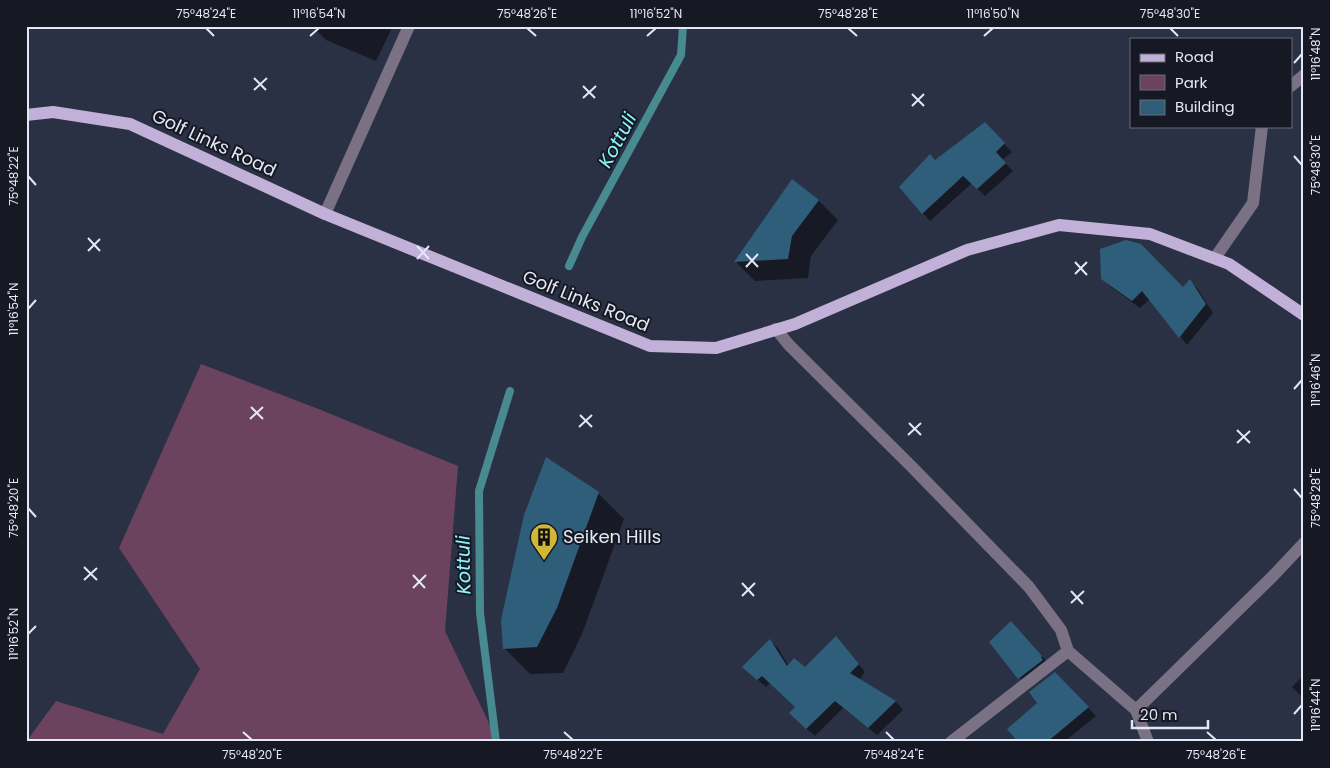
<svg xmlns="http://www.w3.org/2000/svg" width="1330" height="768" font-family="Poppins,sans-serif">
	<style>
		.green { fill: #6b435e }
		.shadow { fill: #0007 }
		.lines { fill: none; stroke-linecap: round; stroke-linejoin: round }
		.stream { stroke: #478b90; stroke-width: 8 }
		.building { fill: #2e5e7a }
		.minor { stroke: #7a7185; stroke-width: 12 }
		.major { stroke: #c1b0d8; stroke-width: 12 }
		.ticks { fill: none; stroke: #e3e8f5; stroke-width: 2 }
		.labels { text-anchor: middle; stroke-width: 4; stroke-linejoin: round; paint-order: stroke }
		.street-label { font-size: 18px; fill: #e3e8f5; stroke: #161923 }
		.poi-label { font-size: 18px; fill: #e3e8f5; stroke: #161923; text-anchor: start }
		.water-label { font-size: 19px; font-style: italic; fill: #8df7ff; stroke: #161923 }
		.neatline { fill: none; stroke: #e3e8f5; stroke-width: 2 }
		.ticks-label { font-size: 12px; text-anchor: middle; fill: #e3e8f5 }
	</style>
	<rect width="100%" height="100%" fill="#2b3145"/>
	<!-- green -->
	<path class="green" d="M 201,364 L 321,410 L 458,466 L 445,631 L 498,742 L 26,742 L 56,701 L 163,734 L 200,669 L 119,548 Z"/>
	<!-- shadow -->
	<path class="shadow" d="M 312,26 L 393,26 L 376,61 L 326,40 Z
		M 985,124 L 1012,152 L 1002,160 L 1013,171 L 985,196 L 972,183 L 930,221 L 923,213 L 935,161 Z
		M 792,181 L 818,200 L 838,220 L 811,256 L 808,278 L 755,281 L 736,262 Z
		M 1102,278 L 1183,289 L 1190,281 L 1197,288 L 1213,313 L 1187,345 L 1150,299 L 1140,308 L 1110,286 Z
		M 598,493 L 624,519 L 582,634 L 563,673 L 530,674 L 504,648 Z
		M 1019,631 L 1049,664 L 1027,686 L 990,642 Z
		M 836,638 L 865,672 L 859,680 L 896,702 L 903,710 L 877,735 L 843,708 L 815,736 L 798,721 L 797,707 L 770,683 L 766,687 L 752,674 L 770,641 L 778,648 L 788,665 L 805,669 Z
		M 1055,673 L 1096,716 L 1064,742 L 1019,742 Z
		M 1304,675 L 1304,699 L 1292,687 Z"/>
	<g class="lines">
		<!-- stream -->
		<path class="stream" d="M 569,266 L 582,237 L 681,55 L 683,26
			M 496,742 L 480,613 L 479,491 L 510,391"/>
	</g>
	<!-- building -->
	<path class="building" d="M 985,122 L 1005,143 L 996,152 L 1006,163 L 977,189 L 963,176 L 922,214 L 899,187 L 930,154 L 935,160 Z
		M 792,179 L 819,200 L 792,236 L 788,259 L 734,262 Z
		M 1126,240 L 1141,244 L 1183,287 L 1190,279 L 1206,304 L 1179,338 L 1142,291 L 1132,301 L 1101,279 L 1100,249 Z
		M 546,457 L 599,492 L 557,608 L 537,647 L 503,649 L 501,620 L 524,515 Z
		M 1011,621 L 1042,656 L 1041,657 L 1043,660 L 1018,679 L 989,642 Z
		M 836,636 L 859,664 L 850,673 L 896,701 L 868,728 L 835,701 L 806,729 L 789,713 L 795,707 L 762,676 L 757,680 L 742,667 L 770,639 L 787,666 L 794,658 L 805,667 Z
		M 1055,672 L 1089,707 L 1047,742 L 1018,742 L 1007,729 L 1037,703 L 1029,692 Z"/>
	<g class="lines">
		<!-- minor -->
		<path class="minor" d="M 1291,86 L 1304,75
			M 325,214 L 409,26
			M 1215,258 L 1253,203 L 1262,126
			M 776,329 L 789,345 L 911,466 L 1029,587 L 1061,630 L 1068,651 L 1136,710 L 1148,742
			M 1136,710 L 1273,576 L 1304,543
			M 951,742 L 1068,651"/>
		<!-- major -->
		<path class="major" d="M 26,115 L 53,112 L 130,124 L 325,214 L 650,346 L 716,348 L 795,324 L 967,250 L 1059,225 L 1150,234 L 1229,264 L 1304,315"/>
	</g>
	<!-- ticks -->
	<path class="ticks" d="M 206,28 L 214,36M 527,28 L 536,36M 848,28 L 857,36M 1170,28 L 1178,36M 310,36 L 319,28M 647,36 L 656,28M 984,36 L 993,28M 1294,63 L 1302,54M 254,78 L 266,90M 583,86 L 595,98M 254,90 L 267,78M 912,94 L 924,106M 583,98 L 596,86M 912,106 L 924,94M 1294,156 L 1302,165M 28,176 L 36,185M 88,238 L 100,251M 417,246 L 429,259M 88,251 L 100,239M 746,254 L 758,267M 417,259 L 429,246M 1075,262 L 1087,275M 746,267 L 758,254M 1075,274 L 1087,262M 28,309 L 36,300M 1294,389 L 1302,380M 251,407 L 263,419M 580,415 L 592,427M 250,419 L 263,407M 909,423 L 921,435M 579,427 L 592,415M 1237,430 L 1250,443M 908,435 L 921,423M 1237,443 L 1250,431M 1294,489 L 1302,498M 28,508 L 36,517M 84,567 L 97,580M 413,575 L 425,588M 84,580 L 97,568M 742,583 L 754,596M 413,588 L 426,575M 1071,591 L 1083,604M 742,596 L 755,583M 1071,603 L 1084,591M 28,634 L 36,626M 1294,714 L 1302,705M 243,732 L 252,740M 564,732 L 573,740M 886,732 L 894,740M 1207,732 L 1216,740"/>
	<!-- icons -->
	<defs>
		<g id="building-pin" transform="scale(1.4375)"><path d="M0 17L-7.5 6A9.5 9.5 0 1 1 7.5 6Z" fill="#d0b736" stroke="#161923"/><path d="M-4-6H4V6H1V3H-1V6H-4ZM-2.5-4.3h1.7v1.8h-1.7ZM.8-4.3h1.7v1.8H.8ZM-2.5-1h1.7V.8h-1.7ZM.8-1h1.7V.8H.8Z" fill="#111"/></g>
	</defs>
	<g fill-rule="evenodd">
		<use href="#building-pin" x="544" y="537"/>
	</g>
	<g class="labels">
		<!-- street labels -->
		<g class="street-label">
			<text transform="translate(214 143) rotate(25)" y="6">Golf Links Road</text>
			<text transform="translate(586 301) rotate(22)" y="6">Golf Links Road</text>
		</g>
		<!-- poi labels -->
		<g class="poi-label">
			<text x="563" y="543">Seiken Hills</text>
		</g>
		<!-- water labels -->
		<g class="water-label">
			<text transform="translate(617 140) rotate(-62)" y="7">Kottuli</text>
			<text transform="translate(463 565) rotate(-91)" y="7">Kottuli</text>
		</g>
	</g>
	<!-- border -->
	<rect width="1330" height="768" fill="none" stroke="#161923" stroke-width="55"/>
	<!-- legend -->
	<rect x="1130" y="38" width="162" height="90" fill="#161923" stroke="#686c77"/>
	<rect x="1140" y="54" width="25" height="8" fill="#c1b0d8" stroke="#686c77"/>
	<text x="1175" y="62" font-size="15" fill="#e3e8f5">Road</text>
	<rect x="1140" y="75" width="25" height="15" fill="#6b435e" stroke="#686c77"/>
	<text x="1175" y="88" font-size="15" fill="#e3e8f5">Park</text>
	<rect x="1140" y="100" width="25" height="15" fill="#2e5e7a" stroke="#686c77"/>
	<text x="1175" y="112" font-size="15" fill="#e3e8f5">Building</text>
	<!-- scale -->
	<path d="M1132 720v8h76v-8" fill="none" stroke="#e3e8f5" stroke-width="2.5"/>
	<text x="1140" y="720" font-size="15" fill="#e3e8f5" stroke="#161923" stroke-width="4" paint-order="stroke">20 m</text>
	<rect x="28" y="28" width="1274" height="712" class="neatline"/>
	<g class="ticks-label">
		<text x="206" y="18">75°48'24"E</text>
		<text x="319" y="18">11°16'54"N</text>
		<text x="527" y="18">75°48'26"E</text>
		<text x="656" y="18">11°16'52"N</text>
		<text x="848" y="18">75°48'28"E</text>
		<text x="993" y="18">11°16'50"N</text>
		<text x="1170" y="18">75°48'30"E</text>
		<text transform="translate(1316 54) rotate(-90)" y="4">11°16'48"N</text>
		<text transform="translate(1316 165) rotate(-90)" y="4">75°48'30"E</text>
		<text transform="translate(14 176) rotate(-90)" y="4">75°48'22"E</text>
		<text transform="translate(14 309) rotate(-90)" y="4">11°16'54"N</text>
		<text transform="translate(1316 380) rotate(-90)" y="4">11°16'46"N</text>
		<text transform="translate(1316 498) rotate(-90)" y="4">75°48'28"E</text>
		<text transform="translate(14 508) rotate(-90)" y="4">75°48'20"E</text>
		<text transform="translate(14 634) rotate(-90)" y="4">11°16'52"N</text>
		<text transform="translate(1316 705) rotate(-90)" y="4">11°16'44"N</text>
		<text x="252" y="759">75°48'20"E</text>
		<text x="573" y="759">75°48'22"E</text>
		<text x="894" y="759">75°48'24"E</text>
		<text x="1216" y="759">75°48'26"E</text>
	</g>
</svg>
